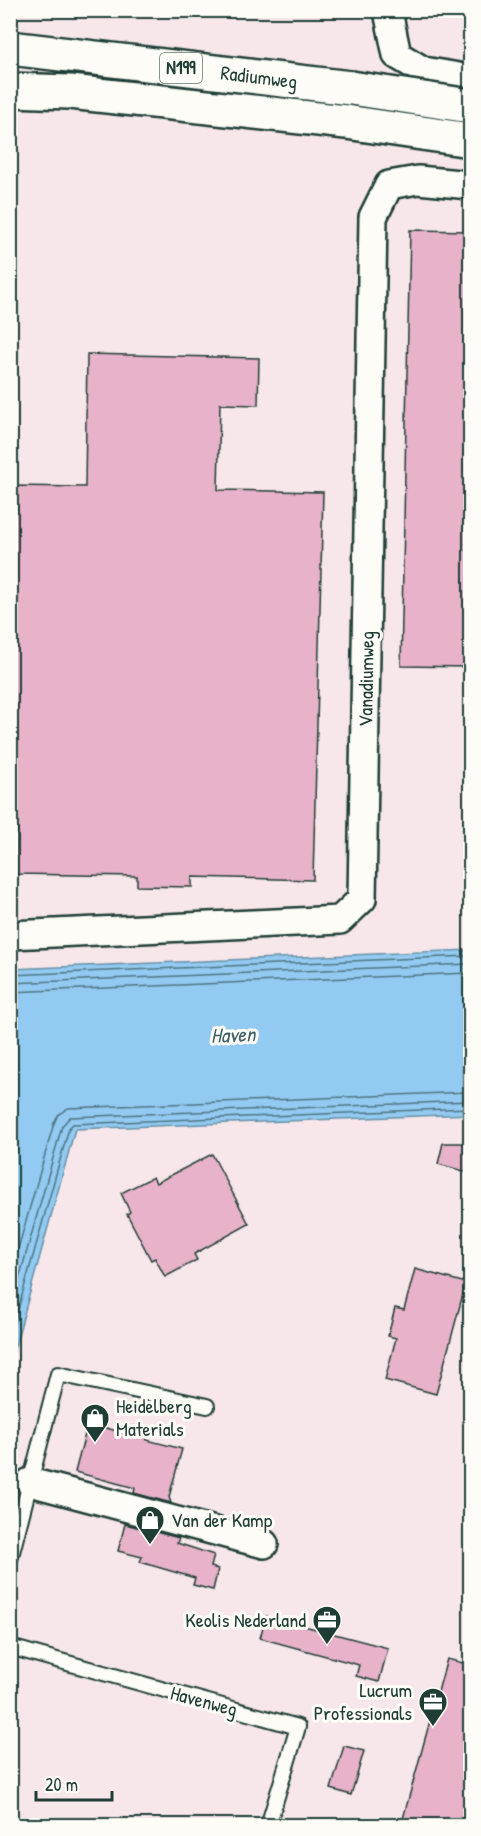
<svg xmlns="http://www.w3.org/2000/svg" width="481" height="1836" font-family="'Patrick Hand',sans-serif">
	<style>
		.built { fill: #f7e6ea }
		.water { fill: #93caf2; stroke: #6592a6; stroke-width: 1.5 }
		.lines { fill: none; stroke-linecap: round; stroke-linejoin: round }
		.shore { stroke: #4d7580; stroke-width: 1.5 }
		.building { fill: #e8b2ca; stroke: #1f3d34; stroke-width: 1.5 }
		.service-casing { stroke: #1f3d34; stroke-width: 18 }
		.minor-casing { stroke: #1f3d34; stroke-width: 32 }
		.primary-casing { stroke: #1f3d34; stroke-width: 38 }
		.service { stroke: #fdfcf7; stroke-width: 14 }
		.minor { stroke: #fdfcf7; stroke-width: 27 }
		.primary { stroke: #fdfcf7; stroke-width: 33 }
		.primary-bridge-casing { stroke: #1f3d34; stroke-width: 38; stroke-linecap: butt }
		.primary-bridge { stroke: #fdfcf7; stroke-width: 33 }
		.labels { text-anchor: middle; stroke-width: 6; stroke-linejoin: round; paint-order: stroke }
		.shield { fill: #fdfcf7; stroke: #62766e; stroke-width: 1.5 }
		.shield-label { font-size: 18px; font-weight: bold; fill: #1f3d34 }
		.street-label { font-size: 20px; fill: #1f3d34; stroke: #fdfcf7 }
		.poi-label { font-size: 20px; fill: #1f3d34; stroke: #fdfcf7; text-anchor: start }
		.water-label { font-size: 21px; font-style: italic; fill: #3c6064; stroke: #fdfcf7 }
	</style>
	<rect width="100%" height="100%" fill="#fdfcf7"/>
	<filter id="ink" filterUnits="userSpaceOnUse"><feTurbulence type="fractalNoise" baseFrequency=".0167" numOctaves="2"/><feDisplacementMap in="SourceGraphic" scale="12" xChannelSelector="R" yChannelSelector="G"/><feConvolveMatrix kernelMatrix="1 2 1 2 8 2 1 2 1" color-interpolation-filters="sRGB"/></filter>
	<g filter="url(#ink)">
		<!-- built -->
		<path class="built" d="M 10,11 L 470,11 L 470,950 L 11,969 Z
			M 470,1114 L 470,1825 L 11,1826 L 11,1361 L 75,1129 Z"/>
		<!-- water -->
		<path class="water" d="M 470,950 L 470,1114 L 75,1129 L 11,1361 L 11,969 Z"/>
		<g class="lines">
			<!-- shore -->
			<path class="shore" d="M 10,975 L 470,956
				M 10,983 L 470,964
				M 10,992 L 470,973
				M 10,1277 L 54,1123 L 58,1115 L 68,1108 L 470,1092
				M 10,1311 L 62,1126 L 70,1117 L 470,1101
				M 10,1338 L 69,1128 L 73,1124 L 470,1108"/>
		</g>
		<!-- building -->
		<path class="building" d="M 410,230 L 471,231 L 471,667 L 401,666 Z
			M 87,354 L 259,358 L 258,405 L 220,404 L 218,490 L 323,492 L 313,880 L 192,877 L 192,887 L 137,886 L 137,876 L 16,874 L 17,828 L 10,828 L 10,486 L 85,487 Z
			M 443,1143 L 471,1143 L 471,1173 L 438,1164 Z
			M 212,1154 L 249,1224 L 194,1254 L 197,1260 L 165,1277 L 155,1258 L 151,1260 L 127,1214 L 130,1212 L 121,1193 L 153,1177 L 156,1183 Z
			M 415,1269 L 466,1283 L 436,1394 L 385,1380 L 396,1338 L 388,1336 L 395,1308 L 404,1310 Z
			M 88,1423 L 124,1433 L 132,1426 L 138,1427 L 144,1429 L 147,1440 L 182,1449 L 169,1497 L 171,1503 L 134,1493 L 135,1488 L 75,1472 Z
			M 125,1524 L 179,1538 L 177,1543 L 214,1555 L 211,1567 L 218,1569 L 213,1590 L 193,1585 L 195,1578 L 140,1562 L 142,1557 L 118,1551 Z
			M 266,1616 L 388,1648 L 379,1682 L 356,1676 L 359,1665 L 260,1638 Z
			M 447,1659 L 471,1665 L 471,1826 L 401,1826 Z
			M 344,1746 L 364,1751 L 351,1795 L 331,1789 Z"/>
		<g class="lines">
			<!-- service casing -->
			<g class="service-casing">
				<path id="service" d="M 10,1560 L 58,1374 L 207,1406
					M 10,1647 L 298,1727 L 268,1826"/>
			</g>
			<!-- minor casing -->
			<g class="minor-casing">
				<path id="minor" d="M 390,10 L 389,16 L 397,55 L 424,71 L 470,79
					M 10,935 L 340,920 L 362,899 L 373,217 L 389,185 L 418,180 L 470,185
					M 30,1482 L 264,1544"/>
			</g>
			<!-- primary casing -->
			<g class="primary-casing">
				<path id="primary" d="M 10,48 L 351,88
					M 10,90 L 70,92 L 346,122"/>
			</g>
			<!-- service -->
			<use href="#service" class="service"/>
			<!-- minor -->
			<use href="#minor" class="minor"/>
			<!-- primary -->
			<use href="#primary" class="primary"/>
			<!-- primary-bridge casing -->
			<g class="primary-bridge-casing">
				<path id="primary-bridge" d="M 351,88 L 470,106
					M 346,122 L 470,140"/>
			</g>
			<!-- primary-bridge -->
			<use href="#primary-bridge" class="primary-bridge"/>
		</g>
	</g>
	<!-- icons -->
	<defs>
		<g id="shop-pin" transform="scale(1.5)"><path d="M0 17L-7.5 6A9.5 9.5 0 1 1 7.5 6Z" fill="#1f3d34" stroke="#fdfcf7"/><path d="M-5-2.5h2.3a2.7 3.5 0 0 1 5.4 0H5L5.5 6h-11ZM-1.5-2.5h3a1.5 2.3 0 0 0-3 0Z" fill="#fff"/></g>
		<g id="office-pin" transform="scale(1.5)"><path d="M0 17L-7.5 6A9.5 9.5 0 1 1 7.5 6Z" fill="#1f3d34" stroke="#fdfcf7"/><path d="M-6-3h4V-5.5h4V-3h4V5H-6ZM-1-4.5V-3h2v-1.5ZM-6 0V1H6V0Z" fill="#fff"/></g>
	</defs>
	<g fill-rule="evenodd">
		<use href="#shop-pin" x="95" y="1418"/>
		<use href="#shop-pin" x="150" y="1520"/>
		<use href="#office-pin" x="327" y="1620"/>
		<use href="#office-pin" x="433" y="1702"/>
	</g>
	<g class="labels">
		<!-- shield labels -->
		<rect class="shield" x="160" y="53" width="42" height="30" rx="4.5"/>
		<g class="shield-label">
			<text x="181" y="74">N199</text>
		</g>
		<!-- street labels -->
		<g class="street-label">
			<text transform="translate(259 77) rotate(7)" y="7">Radiumweg</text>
			<text transform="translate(366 679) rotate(-89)" y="7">Vanadiumweg</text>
			<text transform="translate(204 1701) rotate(15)" y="7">Havenweg</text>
		</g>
		<!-- poi labels -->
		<g class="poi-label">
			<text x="116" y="1413">Heidelberg<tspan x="116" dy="23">Materials</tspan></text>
			<text x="171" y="1527">Van der Kamp</text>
			<text x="306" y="1627" text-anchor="end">Keolis Nederland</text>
			<text x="412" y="1697" text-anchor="end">Lucrum<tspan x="412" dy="23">Professionals</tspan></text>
		</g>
		<!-- water labels -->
		<g class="water-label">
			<text transform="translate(233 1035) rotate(-2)" y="7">Haven</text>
		</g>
	</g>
	<!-- margin -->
	<rect width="481" height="1836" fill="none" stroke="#fdfcf7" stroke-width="36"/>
	<rect x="18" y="18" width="445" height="1800" fill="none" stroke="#1f3d34" stroke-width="2" filter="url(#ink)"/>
	<!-- scale -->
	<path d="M36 1791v9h76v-9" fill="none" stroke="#1f3d34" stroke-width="3"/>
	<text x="45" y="1791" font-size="18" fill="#1f3d34" stroke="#fdfcf7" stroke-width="4.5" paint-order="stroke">20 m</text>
</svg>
